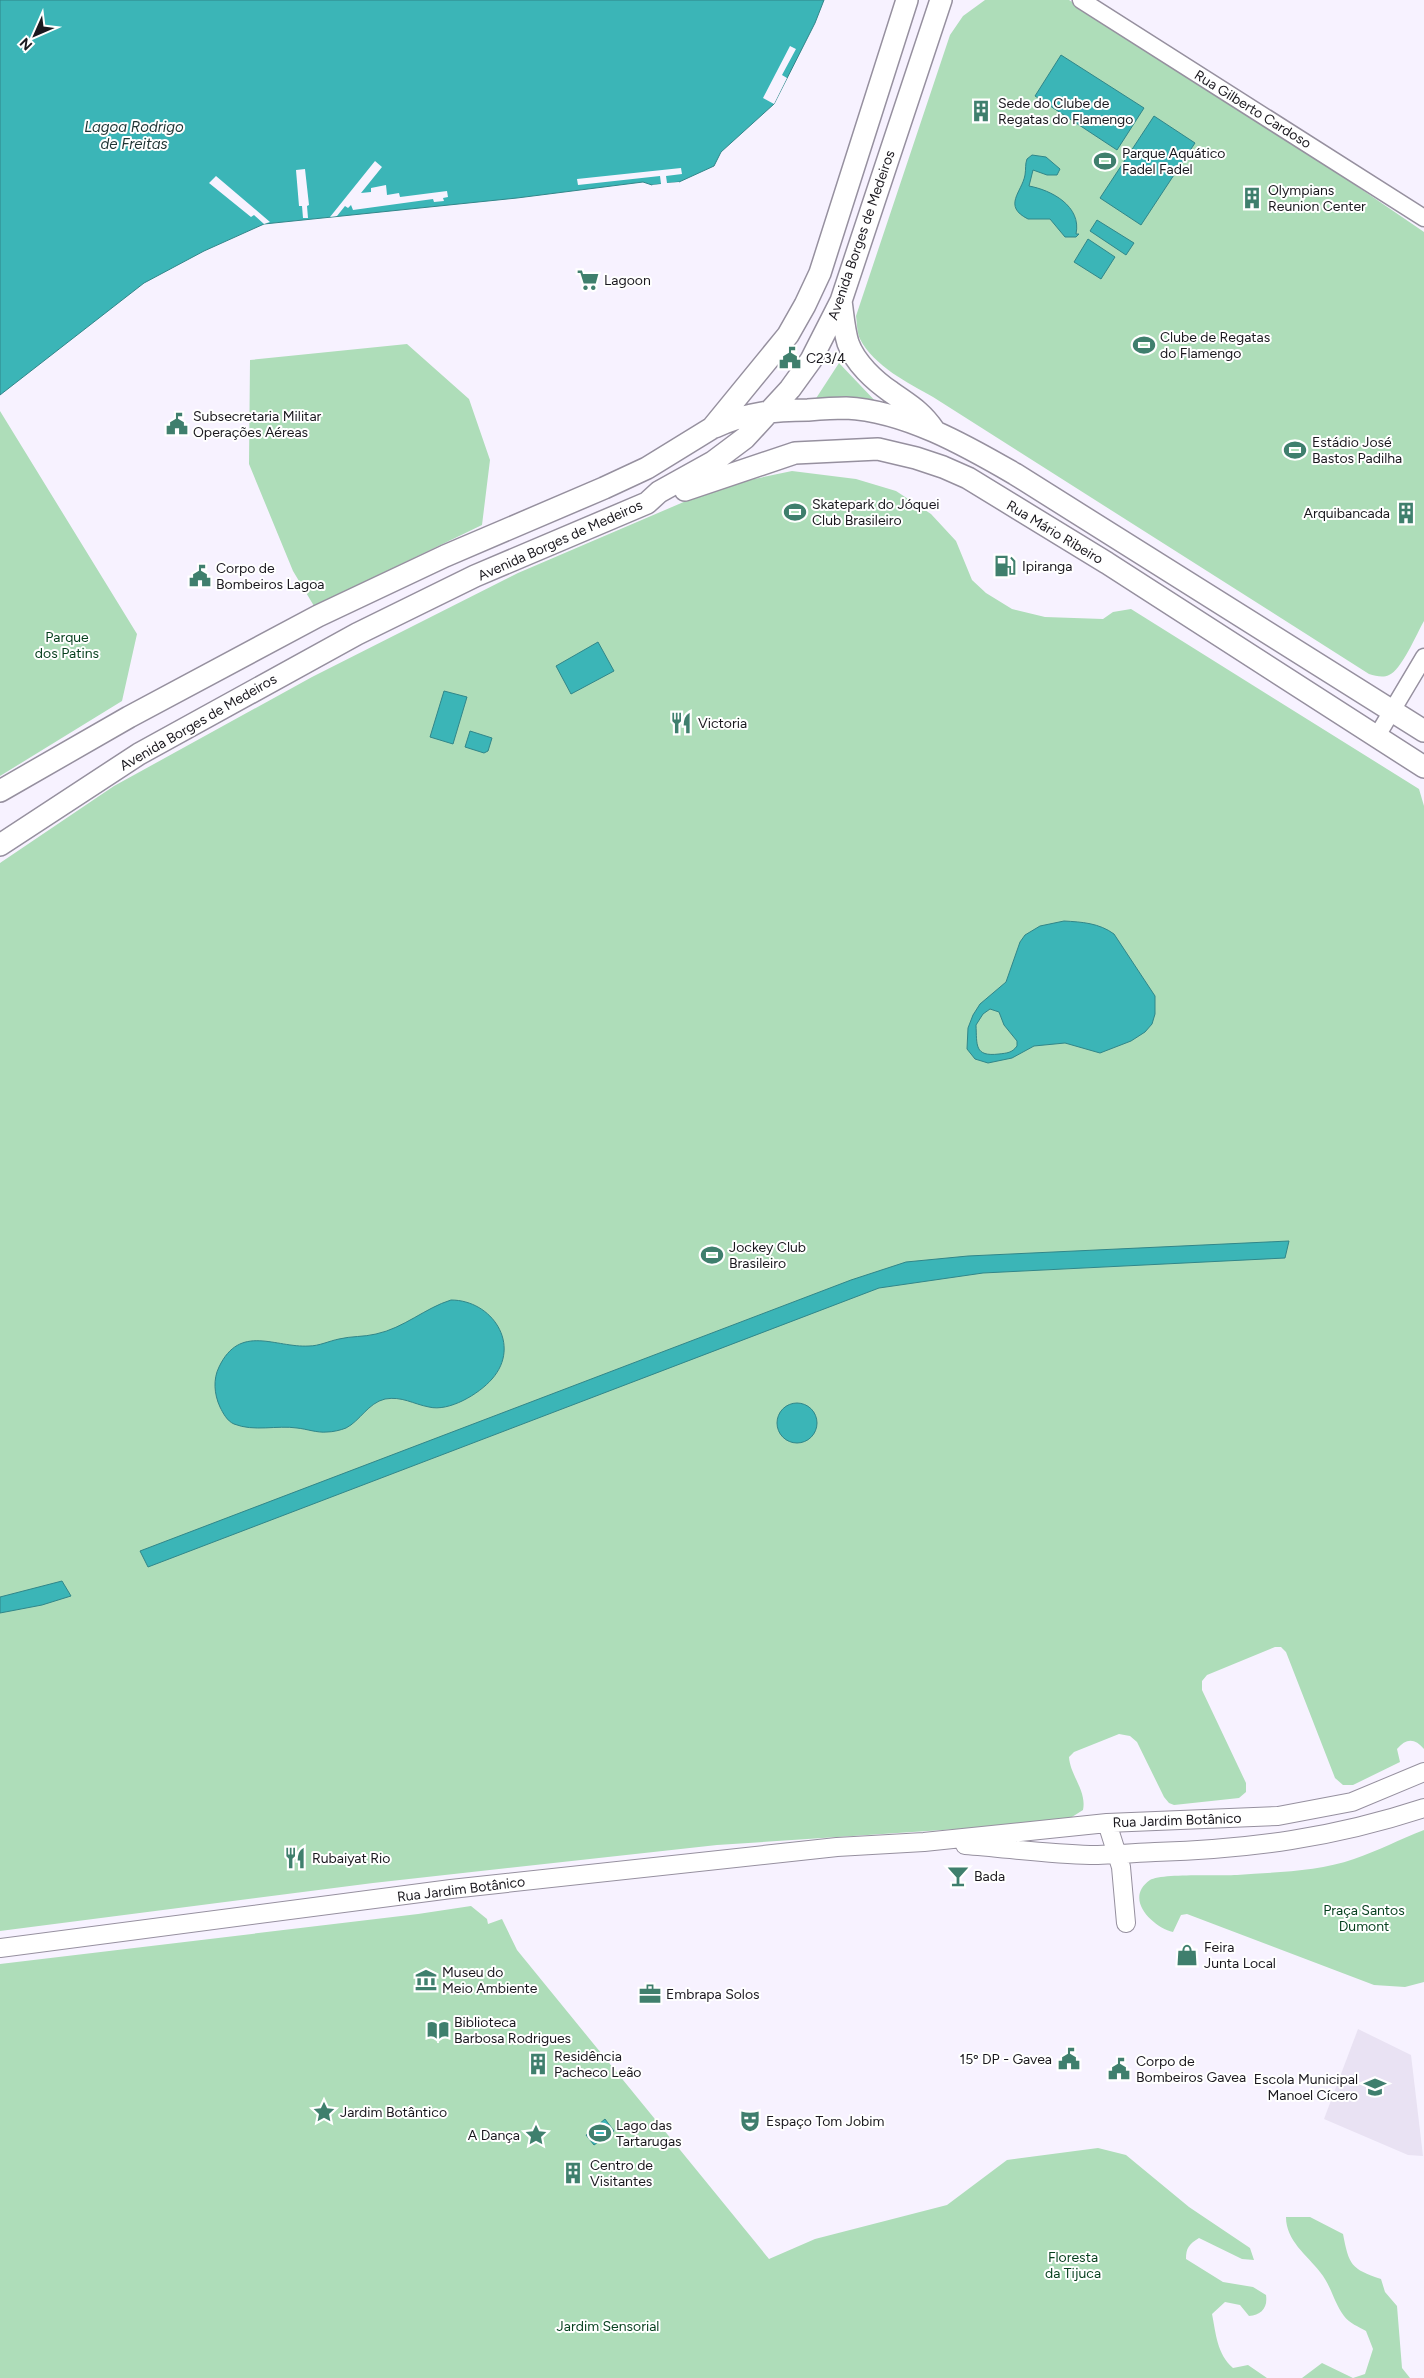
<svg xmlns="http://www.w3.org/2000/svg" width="1424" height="2378" font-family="Figtree,sans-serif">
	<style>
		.built { fill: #e9e2f3 }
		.green { fill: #aeddb9 }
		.water { fill: #3bb5b7; stroke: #318689; fill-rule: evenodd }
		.pier { fill: #f7f2ff }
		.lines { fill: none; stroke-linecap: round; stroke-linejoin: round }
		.tertiary-casing { stroke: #96909f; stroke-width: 19 }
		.secondary-casing { stroke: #96909f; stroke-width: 20 }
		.trunk-casing { stroke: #96909f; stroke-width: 24 }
		.tertiary { stroke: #fff; stroke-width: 16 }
		.secondary { stroke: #fff; stroke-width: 18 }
		.trunk { stroke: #fff; stroke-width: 21 }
		.labels { text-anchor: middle; stroke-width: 4; stroke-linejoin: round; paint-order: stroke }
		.poi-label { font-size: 14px; fill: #1a181e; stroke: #fff; text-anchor: start }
		.street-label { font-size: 14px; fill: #1a181e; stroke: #fff }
		.park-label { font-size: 14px; fill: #053f1d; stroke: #fff }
		.water-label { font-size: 15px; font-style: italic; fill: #1e3333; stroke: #fff }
	</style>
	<rect width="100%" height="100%" fill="#f7f2ff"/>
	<!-- built -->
	<path class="built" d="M 1358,2029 L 1411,2055 L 1423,2156 L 1408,2155 L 1324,2119 Z"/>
	<!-- green -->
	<path class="green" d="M 985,0 L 1069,0 L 1320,161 L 1424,232 L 1424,621 C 1417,633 1401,671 1389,675 C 1383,678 1376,676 1369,674 L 933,397 C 908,383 874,366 860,339 C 857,333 857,323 856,316 L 950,35 L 963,16 Z
		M 407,344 L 469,399 L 490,460 L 482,525 L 314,606 L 293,571 L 249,464 L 250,360 Z
		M 839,363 L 880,406 L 813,403 Z
		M 0,411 L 137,634 L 122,701 L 0,776 Z
		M 792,471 L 856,479 L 896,491 L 931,514 L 956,541 L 972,580 L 986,593 L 1012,609 L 1045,617 L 1103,619 L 1113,612 L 1131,609 L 1419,789 L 1424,806 L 1424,1749 C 1415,1738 1406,1738 1397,1749 L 1400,1762 L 1353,1785 L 1343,1785 L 1335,1778 L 1286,1652 L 1281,1647 L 1275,1647 L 1207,1675 L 1202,1681 L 1202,1690 L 1246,1783 L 1246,1792 L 1239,1798 L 1174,1805 L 1169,1803 L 1164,1797 L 1137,1742 L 1130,1736 L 1119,1734 L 1074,1752 L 1069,1757 C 1070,1775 1087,1791 1083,1810 L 1064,1822 L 717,1845 L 373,1883 L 0,1931 L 0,863 L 114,786 L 312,677 L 518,573 L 721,486 Z
		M 1424,1830 L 1424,1982 L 1405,1987 L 1374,1985 L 1187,1914 L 1181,1915 L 1173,1932 C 1153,1927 1123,1899 1150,1880 C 1161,1873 1219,1876 1237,1875 C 1275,1872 1317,1872 1354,1859 C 1378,1851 1400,1839 1424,1830 Z
		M 471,1906 L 487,1919 L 488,1924 L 502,1919 L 517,1950 L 769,2259 L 815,2239 L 947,2205 L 1007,2160 L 1098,2148 L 1126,2155 L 1189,2207 L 1250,2248 L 1254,2260 L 1242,2259 L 1199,2238 C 1189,2244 1186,2248 1186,2259 L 1223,2282 L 1253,2287 L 1266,2295 C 1268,2308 1261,2315 1249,2316 L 1240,2305 L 1225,2302 L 1212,2314 C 1216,2334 1217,2354 1233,2368 L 1248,2365 L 1267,2378 L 0,2378 L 0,1964 L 418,1914 Z
		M 1286,2217 L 1310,2217 L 1343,2234 C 1349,2265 1351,2269 1381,2279 L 1385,2292 L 1397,2306 L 1402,2368 L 1410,2378 L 1302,2378 L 1322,2363 L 1353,2378 L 1365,2374 L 1373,2349 L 1366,2331 C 1359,2327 1349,2323 1344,2316 C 1334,2303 1331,2285 1320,2272 C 1307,2255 1286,2241 1286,2217 Z"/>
	<!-- water -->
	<path class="water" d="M 0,0 L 824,0 L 815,23 L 774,104 L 721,152 L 714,166 L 679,182 L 652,185 L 643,182 L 517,198 L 264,224 L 204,251 L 144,283 L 0,395 Z
		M 1061,55 L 1144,108 L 1117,150 L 1035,96 Z
		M 1154,116 L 1195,143 L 1141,225 L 1100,198 Z
		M 1032,155 L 1046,157 L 1060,169 L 1057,175 L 1047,175 L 1033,170 L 1029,186 C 1051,190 1082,206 1076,234 L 1079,234 L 1076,237 L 1065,237 L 1050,219 L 1028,219 C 1002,206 1022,192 1025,175 C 1026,169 1025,164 1027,159 Z
		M 1097,220 L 1134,243 L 1126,255 L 1090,231 Z
		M 1088,239 L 1115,257 L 1101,279 L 1074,262 Z
		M 598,642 L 614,671 L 571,694 L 556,666 Z
		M 444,691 L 467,697 L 453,744 L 430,737 Z
		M 470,731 L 492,738 L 488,751 L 484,753 L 465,747 Z
		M 1064,921 C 1082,922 1099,923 1114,934 L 1155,996 L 1155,1014 L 1152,1024 L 1145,1032 L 1131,1041 L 1100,1053 L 1065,1043 L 1034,1046 L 1012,1058 L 988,1063 L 975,1059 L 967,1049 L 968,1028 L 973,1015 L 980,1004 L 1006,982 L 1020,942 L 1025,935 L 1040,926 ZM 990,1009 L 999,1012 L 1004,1025 L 1017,1041 L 1017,1046 C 1012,1053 1007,1053 999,1054 C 974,1057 977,1045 976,1025 L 983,1014 Z
		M 1289,1241 L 1285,1258 L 983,1273 L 879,1288 L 148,1567 L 140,1551 L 851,1280 L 906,1262 L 968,1256 Z
		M 451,1300 C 492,1300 522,1345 492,1379 C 479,1394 449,1412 429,1407 C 413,1404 402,1396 385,1399 C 368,1403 360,1421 346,1428 C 341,1430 333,1432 327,1432 C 317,1433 307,1429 297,1428 C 277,1425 254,1432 234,1424 C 227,1421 223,1413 220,1407 C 214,1394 213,1379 219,1367 C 240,1323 275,1348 309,1346 C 319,1346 329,1341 339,1339 C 351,1336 364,1337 376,1334 C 404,1328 425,1308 451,1300 Z
		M777 1423a20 20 0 1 1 40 0a20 20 0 1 1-40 0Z
		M 62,1581 L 71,1596 L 42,1605 L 0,1613 L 0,1597 Z
		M 605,2119 L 614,2131 L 594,2145 L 586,2135 Z"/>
	<!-- pier -->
	<path class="pier" d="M 790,46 L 796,49 L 782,75 L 787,78 L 774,104 L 763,98 Z
		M 375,161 L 382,167 L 361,193 L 371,192 L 371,188 L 386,185 L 387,195 L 399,193 L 400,197 L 447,191 L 448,197 L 443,198 L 444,201 L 434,202 L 433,199 L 353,210 L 351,205 L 348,208 L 345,206 L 337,216 L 330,217 Z
		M 681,168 L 682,174 L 666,176 L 667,183 L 679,182 L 679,185 L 653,188 L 652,185 L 661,184 L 660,176 L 578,185 L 577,179 Z
		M 305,169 L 309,205 L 307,206 L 308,218 L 303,218 L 302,206 L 299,206 L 296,170 Z
		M 216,176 L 270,222 L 264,224 L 254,215 L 251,217 L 209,183 Z"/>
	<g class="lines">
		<!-- tertiary casing -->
		<g class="tertiary-casing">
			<path id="tertiary" d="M 1081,0 L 1424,218
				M 1377,736 L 1424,657"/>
		</g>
		<!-- secondary casing -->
		<g class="secondary-casing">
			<path id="secondary" d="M 1107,1823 L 1121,1867 L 1126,1923
				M 965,1845 C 1006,1848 1048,1854 1090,1855 C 1111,1855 1133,1853 1155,1852 C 1250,1849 1333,1838 1424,1808
				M 0,1948 L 451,1889 L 837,1847 L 924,1842 L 1107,1823 L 1278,1816 L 1352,1802 L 1424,1772"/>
		</g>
		<!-- trunk casing -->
		<g class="trunk-casing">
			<path id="trunk" d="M 841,301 C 843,315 844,330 848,343 C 855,363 875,381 891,392 C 909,405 921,411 934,430
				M 715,427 C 745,413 775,410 808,410 C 820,409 833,408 846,408 C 905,411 965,445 1015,474 L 1424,731
				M 685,490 L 795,453 L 878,449 L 916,458 L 943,467 L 968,478 L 1107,563 L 1424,767
				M 0,791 L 129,717 L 318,616 L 445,556 L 604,488 L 647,468 L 712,428 L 788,335 L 805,305 L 820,273 L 907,0
				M 0,845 L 139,754 L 357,634 L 475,576 L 647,503 L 659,492 L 713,462 L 745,438 L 790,389 L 811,360 L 841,301 L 941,0"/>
		</g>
		<!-- tertiary -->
		<use href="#tertiary" class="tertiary"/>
		<!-- secondary -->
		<use href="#secondary" class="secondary"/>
		<!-- trunk -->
		<use href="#trunk" class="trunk"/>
	</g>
	<!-- icons -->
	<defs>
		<g id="building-bare" transform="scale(1.725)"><path d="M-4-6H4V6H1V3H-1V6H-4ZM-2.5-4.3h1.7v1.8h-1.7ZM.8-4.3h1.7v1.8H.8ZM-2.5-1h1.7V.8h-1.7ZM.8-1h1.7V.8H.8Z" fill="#3f7f6d" stroke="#fff" stroke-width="2.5" paint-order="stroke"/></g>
		<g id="stadium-bare" transform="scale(1.725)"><path d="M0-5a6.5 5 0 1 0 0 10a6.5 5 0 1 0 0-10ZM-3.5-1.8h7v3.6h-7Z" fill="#3f7f6d" stroke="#fff" stroke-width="2.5" paint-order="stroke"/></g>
		<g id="supermarket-bare" transform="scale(1.725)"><path d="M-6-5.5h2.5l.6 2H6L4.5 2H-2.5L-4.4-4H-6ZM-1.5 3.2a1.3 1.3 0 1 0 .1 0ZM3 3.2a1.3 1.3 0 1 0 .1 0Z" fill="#3f7f6d" stroke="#fff" stroke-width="2.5" paint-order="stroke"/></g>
		<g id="civic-bare" transform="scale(1.725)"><path d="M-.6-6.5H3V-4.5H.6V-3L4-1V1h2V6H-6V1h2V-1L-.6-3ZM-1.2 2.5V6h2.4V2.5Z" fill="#3f7f6d" stroke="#fff" stroke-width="2.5" paint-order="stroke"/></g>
		<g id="fuel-bare" transform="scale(1.725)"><path d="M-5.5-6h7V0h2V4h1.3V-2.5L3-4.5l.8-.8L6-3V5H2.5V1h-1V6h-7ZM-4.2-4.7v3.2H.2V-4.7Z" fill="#3f7f6d" stroke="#fff" stroke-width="2.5" paint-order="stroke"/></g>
		<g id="restaurant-bare" transform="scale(1.725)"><path d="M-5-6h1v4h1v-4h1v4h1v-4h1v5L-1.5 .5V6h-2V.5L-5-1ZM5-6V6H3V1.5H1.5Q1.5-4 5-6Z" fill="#3f7f6d" stroke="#fff" stroke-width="2.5" paint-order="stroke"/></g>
		<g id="bar-bare" transform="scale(1.725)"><path d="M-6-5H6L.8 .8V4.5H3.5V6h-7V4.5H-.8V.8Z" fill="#3f7f6d" stroke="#fff" stroke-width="2.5" paint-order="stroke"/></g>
		<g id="shop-bare" transform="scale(1.725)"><path d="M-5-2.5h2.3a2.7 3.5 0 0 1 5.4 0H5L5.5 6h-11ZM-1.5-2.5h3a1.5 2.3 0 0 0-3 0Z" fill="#3f7f6d" stroke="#fff" stroke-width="2.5" paint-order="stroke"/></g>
		<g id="museum-bare" transform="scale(1.725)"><path d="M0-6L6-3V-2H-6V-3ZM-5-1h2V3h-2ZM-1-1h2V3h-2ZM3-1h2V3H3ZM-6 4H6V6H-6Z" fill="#3f7f6d" stroke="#fff" stroke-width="2.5" paint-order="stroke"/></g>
		<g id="office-bare" transform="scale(1.725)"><path d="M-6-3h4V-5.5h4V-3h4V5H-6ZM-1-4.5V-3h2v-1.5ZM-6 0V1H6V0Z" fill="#3f7f6d" stroke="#fff" stroke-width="2.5" paint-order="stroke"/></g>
		<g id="library-bare" transform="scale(1.725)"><path d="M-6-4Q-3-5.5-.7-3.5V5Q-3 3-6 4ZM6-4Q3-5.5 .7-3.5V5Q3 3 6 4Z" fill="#3f7f6d" stroke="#fff" stroke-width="2.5" paint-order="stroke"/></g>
		<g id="school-bare" transform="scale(1.725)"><path d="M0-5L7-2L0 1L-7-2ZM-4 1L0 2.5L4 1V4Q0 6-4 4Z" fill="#3f7f6d" stroke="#fff" stroke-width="2.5" paint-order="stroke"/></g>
		<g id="sight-bare" transform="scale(1.725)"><path d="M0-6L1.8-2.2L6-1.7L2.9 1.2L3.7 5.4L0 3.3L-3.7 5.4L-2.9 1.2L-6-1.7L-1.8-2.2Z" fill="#3f7f6d" stroke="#fff" stroke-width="2.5" paint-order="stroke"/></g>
		<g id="theatre-bare" transform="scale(1.725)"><path d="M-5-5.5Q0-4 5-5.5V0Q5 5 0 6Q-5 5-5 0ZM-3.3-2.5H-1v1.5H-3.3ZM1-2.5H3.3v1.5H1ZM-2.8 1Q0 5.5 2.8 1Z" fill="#3f7f6d" stroke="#fff" stroke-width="2.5" paint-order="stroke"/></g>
	</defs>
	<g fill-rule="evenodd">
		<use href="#building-bare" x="981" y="111"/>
		<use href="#stadium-bare" x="1105" y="161"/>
		<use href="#building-bare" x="1252" y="198"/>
		<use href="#supermarket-bare" x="588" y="280"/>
		<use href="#stadium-bare" x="1144" y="345"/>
		<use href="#civic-bare" x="790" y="358"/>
		<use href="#civic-bare" x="177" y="424"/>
		<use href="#stadium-bare" x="1295" y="450"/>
		<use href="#stadium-bare" x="795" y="512"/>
		<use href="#building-bare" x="1406" y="513"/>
		<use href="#fuel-bare" x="1005" y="566"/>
		<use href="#civic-bare" x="200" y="576"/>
		<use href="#restaurant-bare" x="681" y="723"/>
		<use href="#stadium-bare" x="712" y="1255"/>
		<use href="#restaurant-bare" x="295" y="1858"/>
		<use href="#bar-bare" x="958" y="1876"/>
		<use href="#shop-bare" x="1187" y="1955"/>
		<use href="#museum-bare" x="426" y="1980"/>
		<use href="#office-bare" x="650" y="1994"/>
		<use href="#library-bare" x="438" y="2030"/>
		<use href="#civic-bare" x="1069" y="2059"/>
		<use href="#building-bare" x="538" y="2064"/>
		<use href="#civic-bare" x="1119" y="2069"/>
		<use href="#school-bare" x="1375" y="2087"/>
		<use href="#sight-bare" x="324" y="2112"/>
		<use href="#theatre-bare" x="750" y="2121"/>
		<use href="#stadium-bare" x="600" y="2133"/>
		<use href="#sight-bare" x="536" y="2135"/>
		<use href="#building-bare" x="573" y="2173"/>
	</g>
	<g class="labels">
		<!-- poi labels -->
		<g class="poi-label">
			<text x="998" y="108">Sede do Clube de<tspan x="998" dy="16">Regatas do Flamengo</tspan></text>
			<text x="1122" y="158">Parque Aquático<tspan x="1122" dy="16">Fadel Fadel</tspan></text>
			<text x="1268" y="195">Olympians<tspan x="1268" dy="16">Reunion Center</tspan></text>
			<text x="604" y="285">Lagoon</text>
			<text x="1160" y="342">Clube de Regatas<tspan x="1160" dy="16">do Flamengo</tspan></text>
			<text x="806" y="363">C23/4</text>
			<text x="193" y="421">Subsecretaria Militar<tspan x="193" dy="16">Operações Aéreas</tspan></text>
			<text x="1312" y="447">Estádio José<tspan x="1312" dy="16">Bastos Padilha</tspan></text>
			<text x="812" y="509">Skatepark do Jóquei<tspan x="812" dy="16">Club Brasileiro</tspan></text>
			<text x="1390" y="518" text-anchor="end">Arquibancada</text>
			<text x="1022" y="571">Ipiranga</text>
			<text x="216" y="573">Corpo de<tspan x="216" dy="16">Bombeiros Lagoa</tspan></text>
			<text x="698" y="728">Victoria</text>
			<text x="729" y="1252">Jockey Club<tspan x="729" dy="16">Brasileiro</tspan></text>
			<text x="312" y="1863">Rubaiyat Rio</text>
			<text x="974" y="1881">Bada</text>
			<text x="1204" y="1952">Feira<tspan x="1204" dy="16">Junta Local</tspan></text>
			<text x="442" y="1977">Museu do<tspan x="442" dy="16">Meio Ambiente</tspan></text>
			<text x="666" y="1999">Embrapa Solos</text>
			<text x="454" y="2027">Biblioteca<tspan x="454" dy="16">Barbosa Rodrigues</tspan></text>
			<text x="554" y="2061">Residência<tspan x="554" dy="16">Pacheco Leão</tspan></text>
			<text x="1052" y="2064" text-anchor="end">15º DP - Gavea</text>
			<text x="1136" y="2066">Corpo de<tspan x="1136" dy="16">Bombeiros Gavea</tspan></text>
			<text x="1358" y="2084" text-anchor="end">Escola Municipal<tspan x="1358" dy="16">Manoel Cícero</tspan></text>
			<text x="340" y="2117">Jardim Botântico</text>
			<text x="766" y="2126">Espaço Tom Jobim</text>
			<text x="616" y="2130">Lago das<tspan x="616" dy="16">Tartarugas</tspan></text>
			<text x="520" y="2140" text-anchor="end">A Dança</text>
			<text x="590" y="2170">Centro de<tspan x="590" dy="16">Visitantes</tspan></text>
		</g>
		<!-- street labels -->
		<g class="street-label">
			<text transform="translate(1253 109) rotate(32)" y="5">Rua Gilberto Cardoso</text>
			<text transform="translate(861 235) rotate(-71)" y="5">Avenida Borges de Medeiros</text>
			<text transform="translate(1055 532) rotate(31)" y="5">Rua Mário Ribeiro</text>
			<text transform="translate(560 540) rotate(-24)" y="5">Avenida Borges de Medeiros</text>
			<text transform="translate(198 722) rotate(-30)" y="5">Avenida Borges de Medeiros</text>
			<text transform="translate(1177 1820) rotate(-2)" y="5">Rua Jardim Botânico</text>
			<text transform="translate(461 1889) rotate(-7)" y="5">Rua Jardim Botânico</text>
		</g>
		<!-- park labels -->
		<g class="park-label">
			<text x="67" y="642">Parque<tspan x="67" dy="16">dos Patins</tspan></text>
			<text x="1364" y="1915">Praça Santos<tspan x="1364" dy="16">Dumont</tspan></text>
			<text x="1073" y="2262">Floresta<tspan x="1073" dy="16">da Tijuca</tspan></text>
			<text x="608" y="2331">Jardim Sensorial</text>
		</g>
		<!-- water labels -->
		<g class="water-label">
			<text x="134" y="132">Lagoa Rodrigo<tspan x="134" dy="17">de Freitas</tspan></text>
		</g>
	</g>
	<!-- north arrow -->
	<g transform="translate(35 35) rotate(225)" stroke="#ffffff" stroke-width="4" paint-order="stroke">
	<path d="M0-4L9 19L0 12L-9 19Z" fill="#1a181e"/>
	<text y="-8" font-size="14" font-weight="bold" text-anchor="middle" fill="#1a181e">N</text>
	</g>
</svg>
